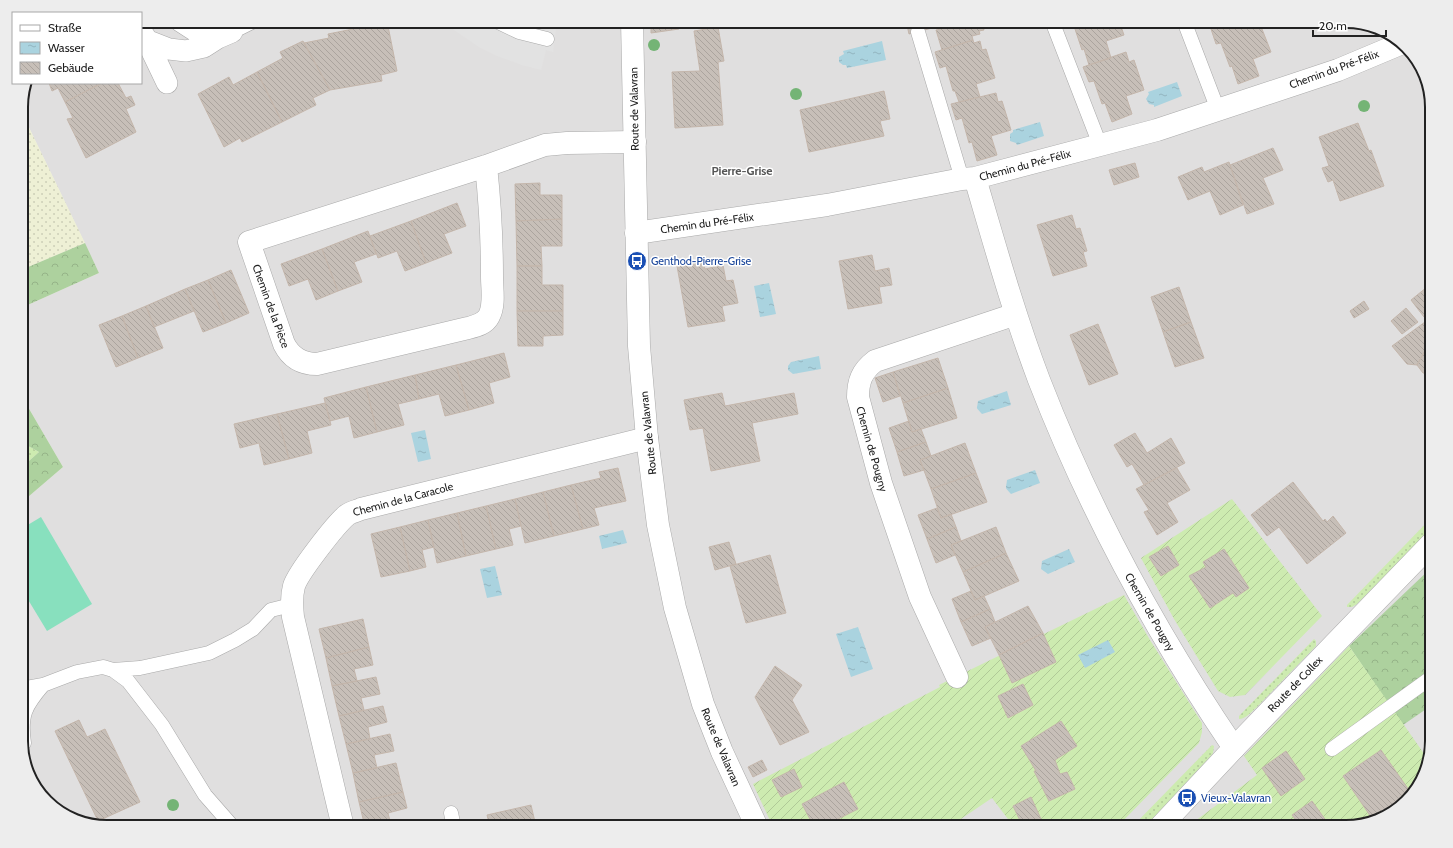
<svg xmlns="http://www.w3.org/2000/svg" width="1453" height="848" font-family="Cabin,sans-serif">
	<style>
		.residential { fill: #e0dfdf }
		.farmland { fill: url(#farmland-dots) }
		.grass { fill: url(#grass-dots) }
		.forest { fill: url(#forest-crowns) }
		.garden { fill: url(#garden-furrows) }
		.pitch { fill: #88e0be }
		.parking { fill: #e2e2e2 }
		.water { fill: url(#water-ripples) }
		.building { fill: url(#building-back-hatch); stroke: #c4b6ab }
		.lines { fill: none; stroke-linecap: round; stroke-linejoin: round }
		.service-casing { stroke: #a9a9a9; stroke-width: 15 }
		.pedestrian-casing { stroke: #a9a9a9; stroke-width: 22 }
		.minor-casing { stroke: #a9a9a9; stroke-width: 23 }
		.tertiary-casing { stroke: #a9a9a9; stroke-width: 23 }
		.service { stroke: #fff; stroke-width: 14 }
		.pedestrian { stroke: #fff; stroke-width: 21 }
		.minor { stroke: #fff; stroke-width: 22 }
		.tertiary { stroke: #fff; stroke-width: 22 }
		.tree { fill: #74b475 }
		.labels { text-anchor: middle; stroke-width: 3; stroke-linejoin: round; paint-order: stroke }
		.street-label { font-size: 11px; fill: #222; stroke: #fff }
		.transit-label { font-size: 11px; fill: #164399; stroke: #fff; text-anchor: start }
		.neighbourhood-label { font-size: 12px; font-weight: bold; fill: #555; stroke: #fff }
		.rim { fill: none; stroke: #222; stroke-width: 2 }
	</style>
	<defs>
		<pattern id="farmland-dots" width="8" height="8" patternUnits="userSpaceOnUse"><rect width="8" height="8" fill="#eef0d5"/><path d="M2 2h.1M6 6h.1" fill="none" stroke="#ccceb7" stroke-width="1.8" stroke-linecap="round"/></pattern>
		<pattern id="grass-dots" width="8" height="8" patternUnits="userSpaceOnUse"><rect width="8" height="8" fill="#cdebb0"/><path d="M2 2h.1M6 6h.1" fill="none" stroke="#b0c997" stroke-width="1.8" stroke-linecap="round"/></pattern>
		<pattern id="forest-crowns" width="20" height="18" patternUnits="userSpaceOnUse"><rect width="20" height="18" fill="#add19e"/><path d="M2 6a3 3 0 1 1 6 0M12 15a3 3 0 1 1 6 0" fill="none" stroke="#95b388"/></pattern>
		<pattern id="garden-furrows" width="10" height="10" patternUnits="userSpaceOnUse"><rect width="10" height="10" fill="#cdebb0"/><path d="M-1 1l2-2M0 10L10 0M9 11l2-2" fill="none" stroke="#b0c997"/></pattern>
		<pattern id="water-ripples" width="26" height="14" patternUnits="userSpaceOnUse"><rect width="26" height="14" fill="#aad3df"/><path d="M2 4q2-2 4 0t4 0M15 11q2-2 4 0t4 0" fill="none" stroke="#92b5bf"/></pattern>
		<pattern id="building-back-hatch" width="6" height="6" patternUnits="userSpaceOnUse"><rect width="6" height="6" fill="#c7bfb8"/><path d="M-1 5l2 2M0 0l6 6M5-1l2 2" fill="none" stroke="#aba49e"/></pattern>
	</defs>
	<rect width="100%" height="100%" fill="#f2efe9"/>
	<!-- residential -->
	<path class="residential" d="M 141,21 L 1346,21 L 1389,33 L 1420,64 L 1432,102 L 1432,741 L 1420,784 L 1389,815 L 1346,827 L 107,827 L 64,815 L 33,784 L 21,746 L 21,503 L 63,467 L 21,395 L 21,308 L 99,273 L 21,111 L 21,102 L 26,83 L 141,83 Z"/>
	<!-- farmland -->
	<path class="farmland" d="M 21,111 L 85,243 L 21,270 Z"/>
	<!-- grass -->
	<path class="grass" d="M 21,442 L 39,452 L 21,468 Z
		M 1432,517 L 1432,528 L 1357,604 L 1352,607 L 1347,607 L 1347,605 Z
		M 1314,639 L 1316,641 L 1316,646 L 1256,708 C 1251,712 1246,719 1239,719 L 1239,716 Z
		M 1212,745 L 1214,746 L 1213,753 L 1210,757 L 1145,827 L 1132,827 Z"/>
	<!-- forest -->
	<path class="forest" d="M 85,243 L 99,273 L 21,308 L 21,270 Z
		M 21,395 L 63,467 L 21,503 L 21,468 L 39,452 L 21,442 Z
		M 1432,567 L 1432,705 L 1403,725 L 1349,646 Z"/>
	<!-- garden -->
	<path class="garden" d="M 1232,499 L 1322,616 L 1245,695 L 1230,697 L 1218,691 L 1174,619 L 1141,558 Z
		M 1124,595 L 1150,640 L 1202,723 L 1202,732 L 1199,743 L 1117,827 L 1014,827 L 992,798 L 949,827 L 773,827 L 753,784 L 940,687 L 939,685 Z
		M 1349,646 L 1427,758 L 1420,784 L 1389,815 L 1346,827 L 1187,827 L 1257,775 L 1244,756 Z"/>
	<!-- pitch -->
	<path class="pitch" d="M 41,517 L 92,604 L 47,631 L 21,588 L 21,529 Z"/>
	<!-- parking -->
	<path class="parking" d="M 445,21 L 545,21 L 544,26 L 556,28 L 553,52 L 546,50 L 541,70 L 522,65 L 497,56 L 479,47 L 454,30 Z"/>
	<!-- water -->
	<path class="water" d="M 882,41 L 886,60 L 847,68 L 846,65 L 843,65 L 839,62 L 839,57 L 844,54 L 843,51 Z
		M 1177,82 L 1182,96 L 1154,107 L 1154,105 L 1149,104 L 1146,99 L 1149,94 L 1148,92 Z
		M 1040,122 L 1044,136 L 1017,145 L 1016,143 L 1010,141 L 1010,134 L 1013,132 L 1013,130 Z
		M 769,283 L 776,314 L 760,317 L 754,286 Z
		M 819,356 L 821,369 L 793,374 L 788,370 L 788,366 L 791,362 Z
		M 1007,391 L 1011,405 L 982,414 C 975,406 977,411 978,401 Z
		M 425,430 L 431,459 L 418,462 L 411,433 Z
		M 1035,470 L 1040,483 L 1011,494 C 1004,486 1006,490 1007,480 Z
		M 623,530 L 627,543 L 602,549 L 599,536 Z
		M 1069,549 L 1075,562 L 1048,574 L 1041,569 L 1042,561 Z
		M 495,566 L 502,595 L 487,598 L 480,569 Z
		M 858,627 L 873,669 L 851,677 L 836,634 Z
		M 1108,640 L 1115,652 L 1085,668 L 1078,655 Z"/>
	<!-- building -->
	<path class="building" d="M 353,21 L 387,21 L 397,71 L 381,75 L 382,81 L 330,90 L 304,43 L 329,38 L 328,34 L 353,29 Z
		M 651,21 L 678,21 L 679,29 L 651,33 Z
		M 906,21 L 930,21 L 932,28 L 909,34 Z
		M 939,21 L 982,21 L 984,30 L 979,31 L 980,34 L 972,36 L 973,40 L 942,50 L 936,30 L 941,29 Z
		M 1066,21 L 1119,21 L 1124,35 L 1106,41 L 1111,58 L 1089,65 L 1084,49 L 1082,50 L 1074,26 L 1069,28 Z
		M 1200,21 L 1235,21 L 1211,29 L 1209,24 L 1202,27 Z
		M 1235,21 L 1255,21 L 1257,26 L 1260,24 L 1271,52 L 1253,59 L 1259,76 L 1238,84 L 1232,66 L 1230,67 L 1221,43 L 1216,44 L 1211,29 Z
		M 718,27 L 724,61 L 718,62 L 723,125 L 675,128 L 672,72 L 700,71 L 694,31 Z
		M 973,40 L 974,43 L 980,41 L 982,50 L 986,49 L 995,78 L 976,84 L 980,97 L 959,102 L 955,91 L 953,91 L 946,66 L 940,68 L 935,52 Z
		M 303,41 L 330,90 L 313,98 L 316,105 L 282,122 L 257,72 L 283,58 L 280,52 Z
		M 1126,52 L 1129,62 L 1134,60 L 1144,90 L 1126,96 L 1132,114 L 1112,122 L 1105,103 L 1102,104 L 1094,81 L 1089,82 L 1083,67 Z
		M 257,72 L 282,122 L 242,142 L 240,138 L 224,147 L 198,94 L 229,77 L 233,85 Z
		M 49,83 L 102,83 L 65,102 L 58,88 L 52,91 Z
		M 102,83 L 118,83 L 126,98 L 131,96 L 135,105 L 126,109 L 136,132 L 86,158 L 67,119 L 73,118 L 65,102 Z
		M 884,91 L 890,119 L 880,121 L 884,136 L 809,152 L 800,110 Z
		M 996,93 L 998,102 L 1002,101 L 1011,130 L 991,136 L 997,155 L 977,161 L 972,142 L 969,143 L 962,118 L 956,120 L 951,104 Z
		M 1358,123 L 1369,151 L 1371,150 L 1384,186 L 1340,201 L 1333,180 L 1328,182 L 1322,168 L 1329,166 L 1319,137 Z
		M 1273,148 L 1283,170 L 1263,178 L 1274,204 L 1247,214 L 1230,165 Z
		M 1229,162 L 1243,205 L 1220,215 L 1210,191 L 1188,200 L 1178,177 L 1202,167 L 1204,172 Z
		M 1135,163 L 1139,177 L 1114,185 L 1109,170 Z
		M 540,183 L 540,195 L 562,195 L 562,219 L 516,221 L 515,184 Z
		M 457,203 L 466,226 L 444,234 L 452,253 L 426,263 L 411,221 Z
		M 1072,215 L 1076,229 L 1080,228 L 1087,251 L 1083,252 L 1087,266 L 1053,276 L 1037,225 Z
		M 562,219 L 562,246 L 541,246 L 542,266 L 517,266 L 516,221 Z
		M 411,221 L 426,263 L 405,271 L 397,251 L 378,258 L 370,236 Z
		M 368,231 L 376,254 L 354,262 L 362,282 L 338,291 L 322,249 Z
		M 322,249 L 338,291 L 316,300 L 308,279 L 289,286 L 281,264 Z
		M 872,255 L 875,271 L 889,268 L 892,285 L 879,287 L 882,303 L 848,309 L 839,261 Z
		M 703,261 L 705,269 L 723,265 L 726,281 L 733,280 L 738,303 L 722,306 L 725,321 L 688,327 L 677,266 Z
		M 517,266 L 542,266 L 542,285 L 563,285 L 563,311 L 517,311 Z
		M 231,270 L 249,313 L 226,323 L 208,280 Z
		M 208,280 L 226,323 L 203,332 L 185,289 Z
		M 1432,283 L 1432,310 L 1424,317 L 1411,300 Z
		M 1179,287 L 1191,322 L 1163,332 L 1151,297 Z
		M 185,289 L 194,311 L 154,327 L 146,306 Z
		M 1364,301 L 1369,309 L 1354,318 L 1350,311 Z
		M 146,306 L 163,348 L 138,358 L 122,316 Z
		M 1406,308 L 1418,322 L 1402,334 L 1391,321 Z
		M 517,311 L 563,311 L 563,335 L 543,336 L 543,346 L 518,346 Z
		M 122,316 L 138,358 L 116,367 L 99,325 Z
		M 1191,322 L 1204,358 L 1175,367 L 1163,332 Z
		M 1425,322 L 1432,331 L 1432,338 L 1417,365 L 1407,364 L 1392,346 Z
		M 1098,324 L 1118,374 L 1089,385 L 1070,335 Z
		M 1432,338 L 1432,374 L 1423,373 L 1417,365 Z
		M 504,353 L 510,377 L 489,383 L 494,403 L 469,410 L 456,365 Z
		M 938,358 L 948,388 L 903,403 L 893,372 Z
		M 456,365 L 469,410 L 445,416 L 439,394 L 419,399 L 415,375 Z
		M 893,372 L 900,396 L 883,402 L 875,378 Z
		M 415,375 L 419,399 L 398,404 L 404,425 L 377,432 L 366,387 Z
		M 366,387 L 377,432 L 354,438 L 349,416 L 330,421 L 324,398 Z
		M 948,388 L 957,418 L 912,432 L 903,403 Z
		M 722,393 L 725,406 L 794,393 L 798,414 L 752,423 L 760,461 L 711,471 L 703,428 L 690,430 L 684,400 Z
		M 325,403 L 331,425 L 307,431 L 312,453 L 289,459 L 277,414 Z
		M 277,414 L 289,459 L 264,465 L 259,443 L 240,448 L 234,424 Z
		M 909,421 L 912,432 L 921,429 L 926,442 L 897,452 L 889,428 Z
		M 1135,433 L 1147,453 L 1171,438 L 1185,463 L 1144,485 L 1132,464 L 1127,467 L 1114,445 Z
		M 926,442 L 931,456 L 920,460 L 924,470 L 904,476 L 897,452 Z
		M 965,443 L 976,473 L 931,489 L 920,460 Z
		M 618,468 L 626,501 L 594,508 L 599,525 L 583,529 L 571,485 L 601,478 L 599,472 Z
		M 1177,468 L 1190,490 L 1167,503 L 1178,522 L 1157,535 L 1144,512 L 1149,510 L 1136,489 Z
		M 976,473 L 987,502 L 941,518 L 931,489 Z
		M 1293,482 L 1323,521 L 1325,519 L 1327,522 L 1333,516 L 1346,533 L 1307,564 L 1279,527 L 1267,536 L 1251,515 Z
		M 571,485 L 583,529 L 554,536 L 543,492 Z
		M 543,492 L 554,536 L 525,543 L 515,499 Z
		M 515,499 L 521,526 L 509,529 L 513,545 L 496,549 L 486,506 Z
		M 486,506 L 496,549 L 466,556 L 457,513 Z
		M 937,508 L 941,518 L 951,514 L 956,527 L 927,539 L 918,515 Z
		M 457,513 L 466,556 L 437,563 L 428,520 Z
		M 428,520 L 434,547 L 422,550 L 426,567 L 410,571 L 400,527 Z
		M 400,527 L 410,571 L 381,577 L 371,534 Z
		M 956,527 L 961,541 L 951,545 L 955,555 L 936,563 L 927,539 Z
		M 996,527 L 1006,553 L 963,572 L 951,545 Z
		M 729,542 L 736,564 L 715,570 L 709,547 Z
		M 1168,546 L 1179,565 L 1161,576 L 1149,557 Z
		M 1224,549 L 1249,588 L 1236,597 L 1233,593 L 1210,608 L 1189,576 L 1206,567 L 1203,562 Z
		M 1006,553 L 1019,581 L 975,600 L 963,572 Z
		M 770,555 L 786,613 L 746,623 L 730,566 Z
		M 971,591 L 975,600 L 984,596 L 990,609 L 961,622 L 952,599 Z
		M 1028,606 L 1043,633 L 999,655 L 985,627 Z
		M 990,609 L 995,622 L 985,627 L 991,638 L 972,646 L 961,622 Z
		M 363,619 L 369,647 L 326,658 L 319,629 Z
		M 1043,633 L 1056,662 L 1012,683 L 999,655 Z
		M 369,647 L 373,665 L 354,669 L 357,681 L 332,686 L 326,658 Z
		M 775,666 L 802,685 L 792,700 L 809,732 L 780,745 L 755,697 Z
		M 376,677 L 380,694 L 361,698 L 364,710 L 339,716 L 332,686 Z
		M 1023,684 L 1033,705 L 1008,718 L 998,696 Z
		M 383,706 L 387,722 L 368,727 L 370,739 L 346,744 L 339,716 Z
		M 79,720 L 87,737 L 105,729 L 140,802 L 98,821 L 55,731 Z
		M 1061,721 L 1077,746 L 1055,760 L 1060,774 L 1067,772 L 1075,789 L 1049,801 L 1034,771 L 1036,771 L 1021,746 Z
		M 390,734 L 394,751 L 374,755 L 377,768 L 353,773 L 346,744 Z
		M 1381,750 L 1411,793 L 1389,815 L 1373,820 L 1343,776 Z
		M 1286,751 L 1305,779 L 1281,796 L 1262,768 Z
		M 762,760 L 767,770 L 753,777 L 748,767 Z
		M 396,763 L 403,792 L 359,802 L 353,773 Z
		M 794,769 L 802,787 L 781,797 L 772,780 Z
		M 844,782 L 858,809 L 834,821 L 836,827 L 814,827 L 802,804 Z
		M 403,792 L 407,808 L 388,813 L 391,825 L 382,827 L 365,827 L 359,802 Z
		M 1031,797 L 1041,819 L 1023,827 L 1013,806 Z
		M 1312,801 L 1327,822 L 1320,827 L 1301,827 L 1292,815 Z
		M 531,805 L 535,822 L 516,827 L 490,827 L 487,815 Z
		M 1001,820 L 1006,827 L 990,827 Z
		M 410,821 L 412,827 L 382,827 L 391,825 Z"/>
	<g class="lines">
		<!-- service casing -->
		<g class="service-casing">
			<path id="service" d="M 496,21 L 519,32 L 547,39
				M 1052,21 L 1100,145
				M 1184,21 L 1218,110
				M 232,32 L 254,21
				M 918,32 L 962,179
				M 113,670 L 140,668 L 209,653 L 235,640 L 253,629 L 271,610 L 291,605
				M 21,689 L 43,685 L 77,672 L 103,667 L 113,670 L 128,681 L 162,725 L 205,795 L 233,827
				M 24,743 C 20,715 25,706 43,685
				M 1332,749 L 1432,677
				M 451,813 L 454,827"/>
		</g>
		<!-- pedestrian casing -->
		<g class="pedestrian-casing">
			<path id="pedestrian" d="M 180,21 L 197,32 L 218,38
				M 144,35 L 167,83
				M 146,40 L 169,49 L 186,51 L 204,47 L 218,38 L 232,32"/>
		</g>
		<!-- minor casing -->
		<g class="minor-casing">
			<path id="minor" d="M 486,166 C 490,203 492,239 492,277 C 492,289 495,305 489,316 C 485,324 476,326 468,328 L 317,364 C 302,364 291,358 284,344 L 249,242 L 486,166 L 545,145 L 567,143 L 635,142
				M 975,178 C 995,246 1014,314 1039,380 C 1089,509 1156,633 1234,748
				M 636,233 L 827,205 L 962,179 L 975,178 L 1157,130 L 1338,70 L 1400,44
				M 957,677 L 920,597 L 881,483 L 858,397 C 858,381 862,371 875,361 L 1016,314
				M 343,827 L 293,617 C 292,607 291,597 294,586 C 298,573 335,525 347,515 C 351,512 357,511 361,509 L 647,438"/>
		</g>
		<!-- tertiary casing -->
		<g class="tertiary-casing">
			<path id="tertiary" d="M 632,21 L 639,346 L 647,438 L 658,525 L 675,608 L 703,704 L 722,752 L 757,827
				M 1160,827 L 1234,748 L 1432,543"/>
		</g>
		<!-- service -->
		<use href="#service" class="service"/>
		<!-- pedestrian -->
		<use href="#pedestrian" class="pedestrian"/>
		<!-- minor -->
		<use href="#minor" class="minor"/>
		<!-- tertiary -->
		<use href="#tertiary" class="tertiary"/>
	</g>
	<!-- trees -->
	<g class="tree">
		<circle cx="654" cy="45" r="6"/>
		<circle cx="796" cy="94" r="6"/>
		<circle cx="1364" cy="106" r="6"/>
		<circle cx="173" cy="805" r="6"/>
	</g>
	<!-- icons -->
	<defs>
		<g id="bus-disc" transform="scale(1)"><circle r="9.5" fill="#1a4fb4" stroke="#fff"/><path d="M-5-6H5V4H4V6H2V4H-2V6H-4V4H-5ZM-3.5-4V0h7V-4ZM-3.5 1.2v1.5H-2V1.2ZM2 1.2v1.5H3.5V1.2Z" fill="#fff"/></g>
	</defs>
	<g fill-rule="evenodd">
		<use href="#bus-disc" x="637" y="261"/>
		<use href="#bus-disc" x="1187" y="798"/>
	</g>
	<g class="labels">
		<!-- street labels -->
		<g class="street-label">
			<text transform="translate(1334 69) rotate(-20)" y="4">Chemin du Pré-Félix</text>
			<text transform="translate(634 109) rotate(-91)" y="4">Route de Valavran</text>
			<text transform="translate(1025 165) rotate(-15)" y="4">Chemin du Pré-Félix</text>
			<text transform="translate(707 223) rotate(-8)" y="4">Chemin du Pré-Félix</text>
			<text transform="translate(271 306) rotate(70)" y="4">Chemin de la Pièce</text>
			<text transform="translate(648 433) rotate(-96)" y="4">Route de Valavran</text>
			<text transform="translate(872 449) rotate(74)" y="4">Chemin de Pougny</text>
			<text transform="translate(403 499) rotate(-15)" y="4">Chemin de la Caracole</text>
			<text transform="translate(1150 612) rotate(60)" y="4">Chemin de Pougny</text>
			<text transform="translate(1295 684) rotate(-46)" y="4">Route de Collex</text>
			<text transform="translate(721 747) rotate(67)" y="4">Route de Valavran</text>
		</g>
		<!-- transit labels -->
		<g class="transit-label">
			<text x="651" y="265">Genthod-Pierre-Grise</text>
			<text x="1201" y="802">Vieux-Valavran</text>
		</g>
		<!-- neighbourhood labels -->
		<g class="neighbourhood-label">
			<text x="742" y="175">Pierre-Grise</text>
		</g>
	</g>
	<!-- crop -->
	<path d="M0 0H1453V848H0ZM107 28H1346A79 79 0 0 1 1425 107V741A79 79 0 0 1 1346 820H107A79 79 0 0 1 28 741V107A79 79 0 0 1 107 28Z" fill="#ededed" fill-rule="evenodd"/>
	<path class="rim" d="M107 28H1346A79 79 0 0 1 1425 107V741A79 79 0 0 1 1346 820H107A79 79 0 0 1 28 741V107A79 79 0 0 1 107 28Z"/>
	<!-- legend -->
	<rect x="12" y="12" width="130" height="72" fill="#ffffff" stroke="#a7a7a7"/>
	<rect x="20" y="25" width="20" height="6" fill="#ffffff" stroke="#a7a7a7"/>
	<text x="48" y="32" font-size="12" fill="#222222">Straße</text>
	<rect x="20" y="42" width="20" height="12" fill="url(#water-ripples)" stroke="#a7a7a7"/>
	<text x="48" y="52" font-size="12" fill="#222222">Wasser</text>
	<rect x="20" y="62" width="20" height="12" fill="url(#building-back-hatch)" stroke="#a7a7a7"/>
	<text x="48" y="72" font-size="12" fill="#222222">Gebäude</text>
	<!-- scale -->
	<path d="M1313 30v6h73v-6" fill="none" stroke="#222222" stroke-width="2"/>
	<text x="1319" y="30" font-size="12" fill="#222222" stroke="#ffffff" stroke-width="3" paint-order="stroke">20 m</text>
</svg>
